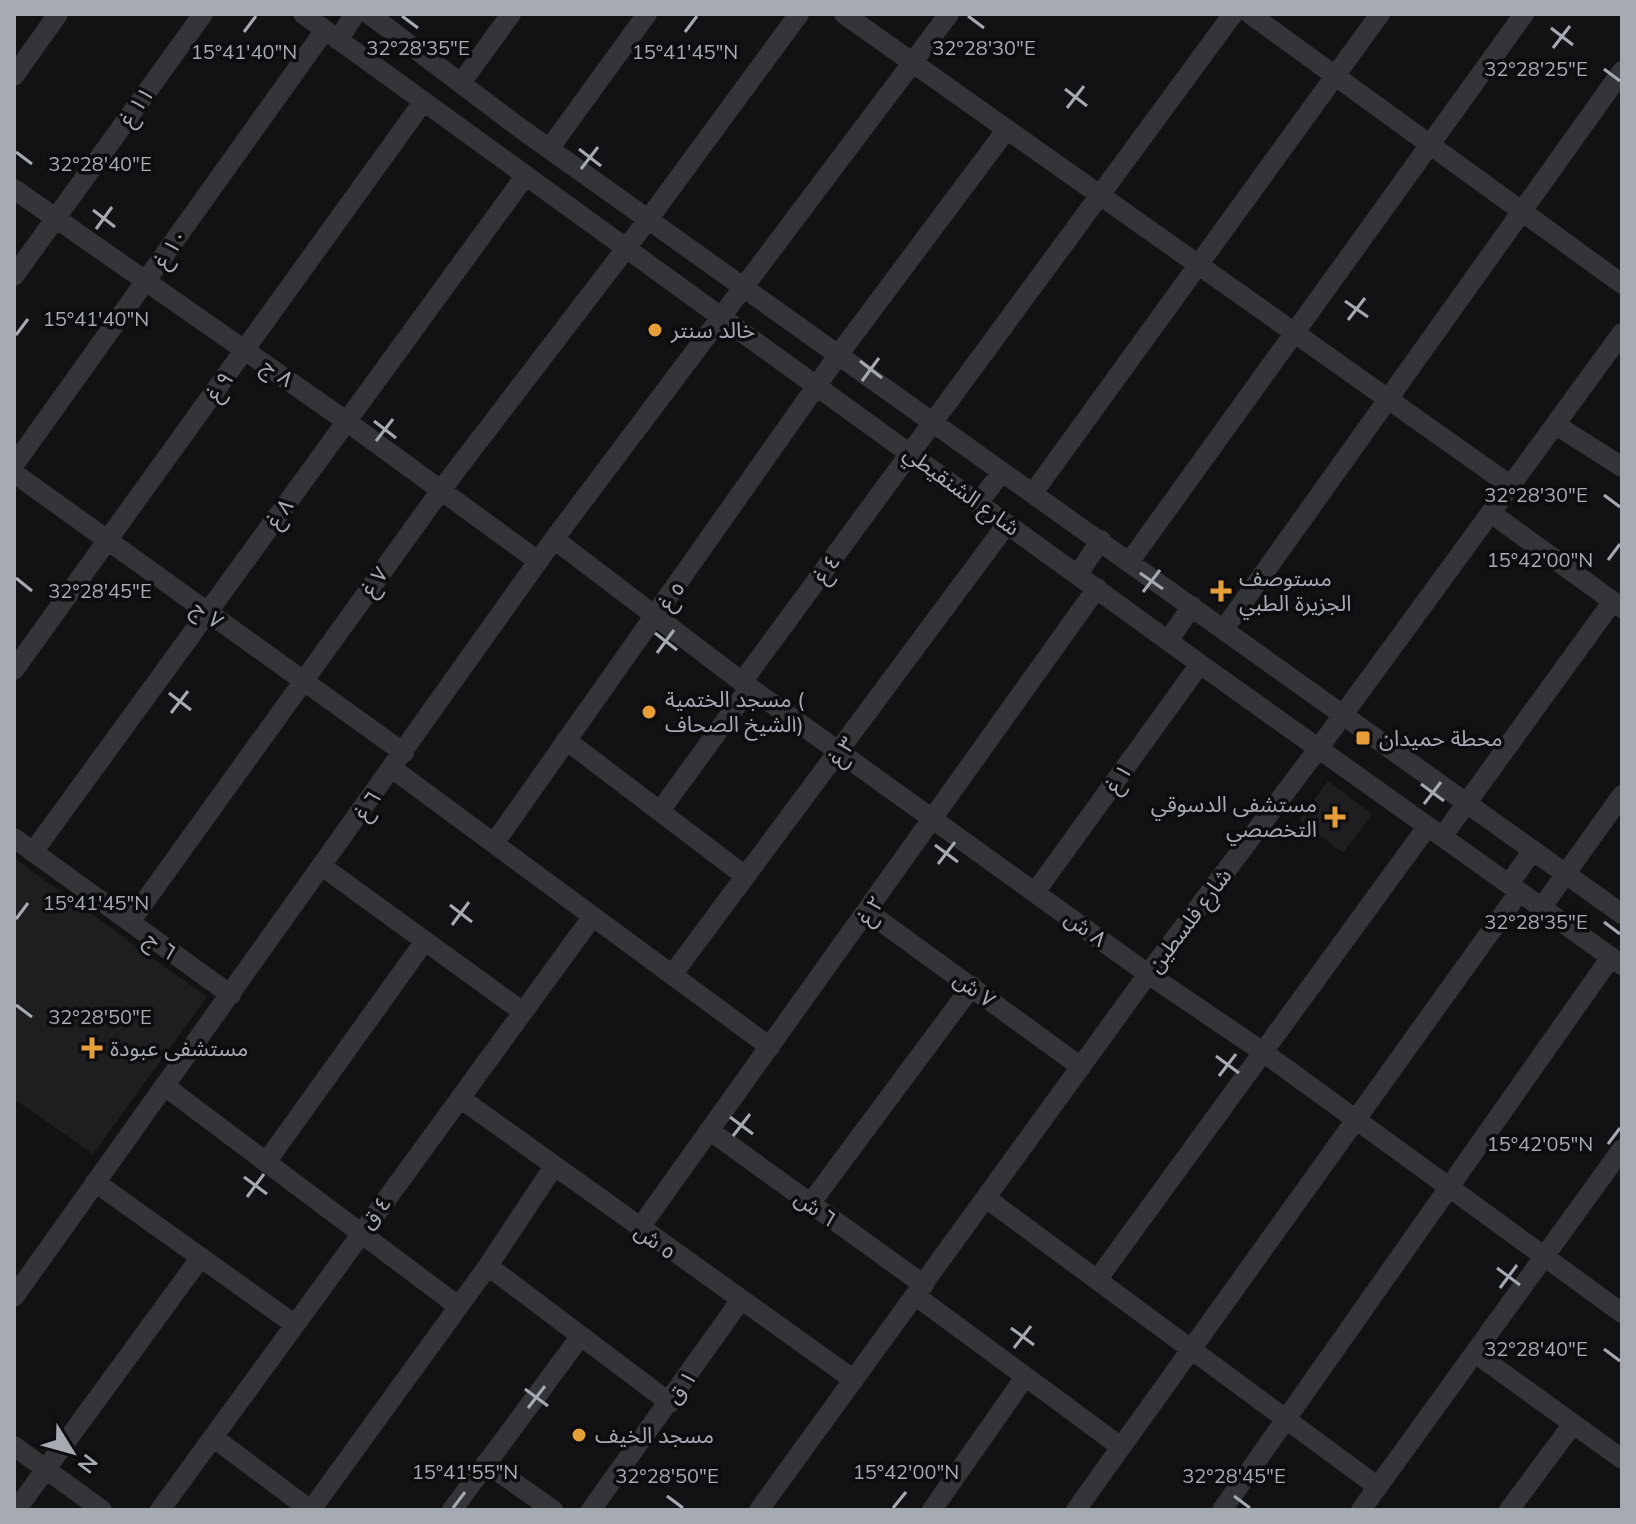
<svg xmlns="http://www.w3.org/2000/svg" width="1636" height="1524" font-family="Mulish,'Noto Sans Arabic',sans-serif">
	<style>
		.built { fill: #1e1e21 }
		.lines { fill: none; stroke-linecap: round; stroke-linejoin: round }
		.minor { stroke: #343538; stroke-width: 20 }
		.ticks { fill: none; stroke: #a5aab3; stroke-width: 3 }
		.poi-dot { fill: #e69e38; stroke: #0d0d0f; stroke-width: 3 }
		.labels { text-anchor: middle; stroke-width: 7; stroke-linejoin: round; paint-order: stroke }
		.street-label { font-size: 22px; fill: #a5aab3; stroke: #0d0d0f }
		.poi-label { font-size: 22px; fill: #a5aab3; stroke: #0d0d0f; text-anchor: start }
		.ticks-label { font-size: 20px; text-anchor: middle; fill: #a5aab3; stroke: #0d0d0f; stroke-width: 7; stroke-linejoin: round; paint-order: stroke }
	</style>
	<rect width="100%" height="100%" fill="#121214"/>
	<!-- built -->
	<path class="built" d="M 1328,781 L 1372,814 L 1343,853 L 1299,820 Z
		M 14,858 L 207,997 L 93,1154 L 14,1099 Z"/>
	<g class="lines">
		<!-- minor -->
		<path class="minor" d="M 303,14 L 1200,664 L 1622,965
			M 369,14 L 520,128 L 1622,914
			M 844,14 L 1511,486
			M 1250,14 L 1622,284
			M 338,40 L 355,14
			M 14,76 L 58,14
			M 461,83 L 511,14
			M 549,149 L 647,14
			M 14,189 L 346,421 L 538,561
			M 14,276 L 203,14
			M 1556,425 L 1622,467
			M 14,465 L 325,30
			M 14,473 L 404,753
			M 1033,493 L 1380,14
			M 978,503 L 1002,472
			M 1491,513 L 1622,608
			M 554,539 L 742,682 L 1148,974 L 1263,1052 L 1622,1313
			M 1130,561 L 1524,14
			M 1078,574 L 1101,540
			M 1224,629 L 1622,71
			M 1168,641 L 1192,606
			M 14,670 L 423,102
			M 742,682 L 1233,14
			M 566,740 L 745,876
			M 393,769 L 770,1047
			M 660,811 L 750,687
			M 1442,837 L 1613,601
			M 14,838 L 231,995
			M 495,842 L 839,354 L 1007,129
			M 33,852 L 526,175
			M 323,867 L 523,1012
			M 1509,884 L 1533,850
			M 1036,891 L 1200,664
			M 1542,907 L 1622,795
			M 868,912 L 1081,1067
			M 130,922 L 441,490 L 650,217 L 799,14
			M 672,975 L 1007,524
			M 166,1087 L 458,1306
			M 460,1098 L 854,1380
			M 709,1130 L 924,1285
			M 267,1161 L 424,942
			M 95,1182 L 294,1324
			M 986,1198 L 1378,1487
			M 810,1204 L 972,986
			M 639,1229 L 1097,588
			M 488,1266 L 670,1403
			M 1097,1280 L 1427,827
			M 916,1296 L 1121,1447
			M 14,1297 L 554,539 L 949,14
			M 1475,1353 L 1622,1459
			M 213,1437 L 310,1510
			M 14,1446 L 102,1510
			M 486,1463 L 553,1510
			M 16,1510 L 201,1257
			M 160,1510 L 593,916
			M 311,1510 L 488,1266 L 554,1166
			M 452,1510 L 580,1337
			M 591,1510 L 740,1301
			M 759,1510 L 1148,974 L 1318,749 L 1622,333
			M 932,1510 L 1025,1377
			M 1076,1510 L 1519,892
			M 1222,1510 L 1611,957
			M 1361,1510 L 1622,1149
			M 1509,1510 L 1573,1424"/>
	</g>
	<!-- ticks -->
	<path class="ticks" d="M 402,16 L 418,28M 968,16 L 984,28M 1551,28 L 1573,45M 244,32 L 256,16M 685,32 L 697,16M 1553,48 L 1570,26M 1604,69 L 1620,81M 1065,89 L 1087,106M 1067,108 L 1084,86M 579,149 L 601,166M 16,152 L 32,164M 581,169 L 598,147M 93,210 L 115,227M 96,229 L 112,207M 1345,301 L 1368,317M 1348,320 L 1365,298M 16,335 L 28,319M 860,361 L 882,378M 862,381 L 879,358M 374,421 L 396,438M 376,441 L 393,419M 1604,495 L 1620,507M 1608,560 L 1620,544M 1140,573 L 1163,589M 16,578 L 32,591M 1143,592 L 1160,570M 655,633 L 677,650M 657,653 L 674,630M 169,693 L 191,710M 171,713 L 188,691M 1421,784 L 1444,801M 1424,804 L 1441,782M 935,845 L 958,862M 938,864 L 955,842M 450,905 L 472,922M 16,919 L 28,903M 1604,922 L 1620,934M 452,925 L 469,902M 16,1005 L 32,1017M 1216,1056 L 1239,1073M 1219,1076 L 1236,1054M 730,1117 L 753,1134M 733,1136 L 750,1114M 1608,1144 L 1620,1128M 244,1177 L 267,1194M 247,1197 L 264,1174M 1497,1268 L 1520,1285M 1500,1288 L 1517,1265M 1011,1328 L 1034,1345M 1014,1348 L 1031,1326M 1604,1349 L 1620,1361M 525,1389 L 548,1406M 528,1408 L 545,1386M 667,1496 L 683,1508M 1234,1496 L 1250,1508M 453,1508 L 465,1492M 893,1508 L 906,1492"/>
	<!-- markers -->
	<g class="poi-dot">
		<circle cx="655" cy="330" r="8"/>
		<path d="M1217 579h8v8h8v8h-8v8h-8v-8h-8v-8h8z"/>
		<circle cx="649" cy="712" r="8"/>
		<rect x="1355" y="730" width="16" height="16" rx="4"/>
		<path d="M1331 805h8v8h8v8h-8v8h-8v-8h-8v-8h8z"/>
		<path d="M88 1036h8v8h8v8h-8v8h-8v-8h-8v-8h8z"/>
		<circle cx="579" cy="1435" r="8"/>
	</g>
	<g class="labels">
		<!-- street labels -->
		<g class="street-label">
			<text transform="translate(136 106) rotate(-54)" y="8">١١ غ</text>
			<text transform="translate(170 248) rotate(-55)" y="8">١٠ غ</text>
			<text transform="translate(278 372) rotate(35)" y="8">٨ ج</text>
			<text transform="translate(219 386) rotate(-53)" y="8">٩ غ</text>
			<text transform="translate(962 490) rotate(36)" y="8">شارع الشنقيطي</text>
			<text transform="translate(279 513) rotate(-54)" y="8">٨ غ</text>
			<text transform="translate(826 568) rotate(-54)" y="8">٤ غ</text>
			<text transform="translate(374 581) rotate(-54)" y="8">٧ غ</text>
			<text transform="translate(671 595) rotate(-55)" y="8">٥ غ</text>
			<text transform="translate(208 614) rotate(36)" y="8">٧ ج</text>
			<text transform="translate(841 751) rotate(-53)" y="8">٣ غ</text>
			<text transform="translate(1118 778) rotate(-54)" y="8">١ غ</text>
			<text transform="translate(367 805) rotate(-55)" y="8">٦ غ</text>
			<text transform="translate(870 910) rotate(-55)" y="8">٢ غ</text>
			<text transform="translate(1189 920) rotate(-53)" y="8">شارع فلسطين</text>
			<text transform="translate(1086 928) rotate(36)" y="8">٨ ش</text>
			<text transform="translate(161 945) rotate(36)" y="8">٦ ج</text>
			<text transform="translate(975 989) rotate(36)" y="8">٧ ش</text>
			<text transform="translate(816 1208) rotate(36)" y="8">٦ ش</text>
			<text transform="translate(375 1212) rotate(-53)" y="8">٤ ق</text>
			<text transform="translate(656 1241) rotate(36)" y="8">٥ ش</text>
			<text transform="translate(681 1387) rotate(-55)" y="8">١ ق</text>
		</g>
		<!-- poi labels -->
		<g class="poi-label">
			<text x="671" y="338">خالد سنتر</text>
			<text x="1239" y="586">مستوصف<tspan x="1239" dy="25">الجزيرة الطبي</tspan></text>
			<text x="665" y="707">مسجد الختمية (<tspan x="665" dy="25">الشيخ الصحاف)</tspan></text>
			<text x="1379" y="746">محطة حميدان</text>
			<text x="1317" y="812" text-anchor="end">مستشفى الدسوقي<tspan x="1317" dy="25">التخصصي</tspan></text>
			<text x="110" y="1056">مستشفى عبودة</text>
			<text x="595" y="1443">مسجد الخيف</text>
		</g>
	</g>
	<g class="ticks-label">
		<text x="984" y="55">32°28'30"E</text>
		<text x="418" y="55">32°28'35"E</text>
		<text x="244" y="59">15°41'40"N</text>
		<text x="685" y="59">15°41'45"N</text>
		<text x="1536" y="76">32°28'25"E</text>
		<text x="100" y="171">32°28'40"E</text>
		<text x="96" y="326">15°41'40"N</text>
		<text x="1536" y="502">32°28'30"E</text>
		<text x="1540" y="567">15°42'00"N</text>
		<text x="100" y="598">32°28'45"E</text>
		<text x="96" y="910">15°41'45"N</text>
		<text x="1536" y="929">32°28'35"E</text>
		<text x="100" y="1024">32°28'50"E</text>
		<text x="1540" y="1151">15°42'05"N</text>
		<text x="1536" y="1356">32°28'40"E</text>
		<text x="465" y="1479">15°41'55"N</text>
		<text x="906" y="1479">15°42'00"N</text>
		<text x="667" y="1483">32°28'50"E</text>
		<text x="1234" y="1483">32°28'45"E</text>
	</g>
	<!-- border -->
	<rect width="1636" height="1524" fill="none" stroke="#a5aab3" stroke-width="32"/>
	<!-- north arrow -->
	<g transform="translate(72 1452) rotate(127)" stroke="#0d0d0f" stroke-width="6" paint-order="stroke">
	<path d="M0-6L14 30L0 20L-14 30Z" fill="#a5aab3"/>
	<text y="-12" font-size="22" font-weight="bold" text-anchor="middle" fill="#a5aab3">N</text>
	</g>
</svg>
